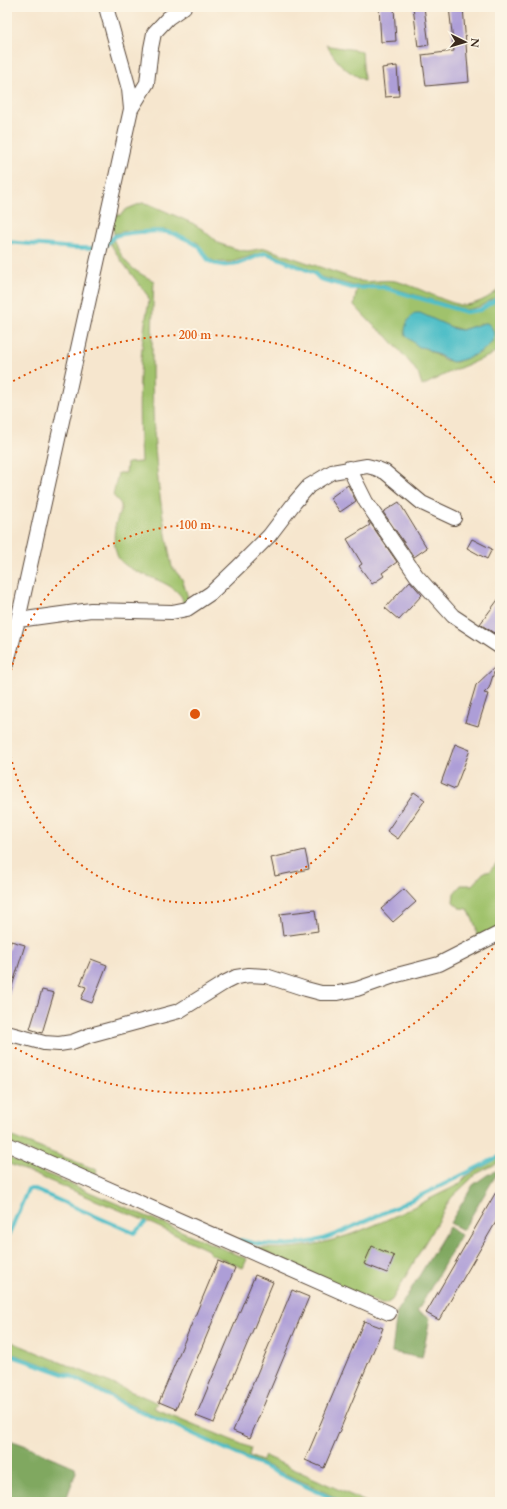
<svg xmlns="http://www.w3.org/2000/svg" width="507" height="1509" font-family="Cardo,serif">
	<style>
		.green { fill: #a0c26c; stroke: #6e7645; fill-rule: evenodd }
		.forest { fill: #80a860; stroke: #5e693f }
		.water { fill: #51bfc8; stroke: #467473 }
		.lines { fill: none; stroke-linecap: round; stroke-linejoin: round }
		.stream { stroke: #51bfc8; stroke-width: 4 }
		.building { fill: #ad9ed7 }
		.street-casing { stroke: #574638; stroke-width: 16 }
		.street { stroke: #fff; stroke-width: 14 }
		.ring { fill: none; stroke: #df570d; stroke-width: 2; stroke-dasharray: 2 4 }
		.centre { fill: #df570d; stroke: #fcf5e5; stroke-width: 2 }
		.ring-label { font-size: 12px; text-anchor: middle; font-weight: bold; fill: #df570d; stroke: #fcf5e5; stroke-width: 4; stroke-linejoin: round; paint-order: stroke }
	</style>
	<rect width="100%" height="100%" fill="#fcf5e5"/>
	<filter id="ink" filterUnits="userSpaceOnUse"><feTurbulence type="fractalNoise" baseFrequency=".025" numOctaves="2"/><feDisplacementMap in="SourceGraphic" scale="8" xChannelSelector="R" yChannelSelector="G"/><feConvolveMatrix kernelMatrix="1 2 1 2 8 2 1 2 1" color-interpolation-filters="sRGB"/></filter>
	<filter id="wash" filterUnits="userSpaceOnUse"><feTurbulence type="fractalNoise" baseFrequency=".012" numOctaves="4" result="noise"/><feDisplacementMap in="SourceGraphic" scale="16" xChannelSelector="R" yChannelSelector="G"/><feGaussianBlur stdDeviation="0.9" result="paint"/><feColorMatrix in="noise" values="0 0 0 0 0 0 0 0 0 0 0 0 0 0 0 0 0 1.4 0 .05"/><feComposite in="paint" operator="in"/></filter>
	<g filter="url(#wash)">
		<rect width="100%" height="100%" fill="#f6e6ce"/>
		<!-- green -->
		<path class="green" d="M 326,44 L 330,46 L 362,51 L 364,80 C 343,69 338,64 326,44 Z
			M 142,203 L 149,204 L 192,223 L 202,229 L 217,242 L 223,245 L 240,250 L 248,251 L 265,248 L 360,281 C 372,283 383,279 395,281 C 417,286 437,299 460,305 C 474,306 490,298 500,288 L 500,295 L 479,307 L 466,310 L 382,285 L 354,286 L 321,277 L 313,271 L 271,253 L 261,253 L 232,262 L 216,262 L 206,257 L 198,243 L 166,230 L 126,231 L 114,234 L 110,215 L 120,215 L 127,209 Z
			M 113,239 C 125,264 130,269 154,281 C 151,344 151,408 157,470 C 160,503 166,535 172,567 L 182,579 L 188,597 L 188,600 L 183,606 C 183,603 183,598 180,595 C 167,578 131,575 119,559 C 113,550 113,529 117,520 C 118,515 122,511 121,505 C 120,502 115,498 113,495 L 118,473 L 126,473 L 127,463 L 141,462 C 138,408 138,354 149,301 L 148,296 L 120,259 L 110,243 Z
			M 357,288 L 382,288 L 466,313 L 480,310 L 500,298 L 500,349 L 489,356 L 450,372 L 422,386 L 419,375 L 412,365 L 387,336 L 373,325 L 354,305 ZM 484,323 L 481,352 L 456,362 L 445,360 L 425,348 L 445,325 L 462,330 Z
			M 500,859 L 500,928 L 477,940 L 476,927 L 468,909 L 460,908 L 453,902 L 454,893 L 461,885 L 472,885 L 485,871 L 489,872 Z
			M 7,1135 L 97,1170 L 94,1180 L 7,1142 Z
			M 7,1157 L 247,1259 L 243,1268 L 210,1254 L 208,1250 L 148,1222 L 7,1163 Z
			M 500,1157 L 500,1162 L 476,1174 L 451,1198 L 392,1300 L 386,1304 L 381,1304 L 254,1247 C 327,1257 395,1215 458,1185 L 467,1176 Z
			M 7,1340 L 149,1399 L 157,1403 L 154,1408 L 251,1448 L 249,1456 L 262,1461 L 265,1456 L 366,1502 L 344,1502 L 310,1485 L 127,1403 L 70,1374 L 7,1352 Z"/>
		<!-- forest -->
		<path class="forest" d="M 500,1169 L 500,1174 L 496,1175 L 463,1230 L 450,1223 L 473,1185 L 487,1175 Z
			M 449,1227 L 461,1235 L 417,1312 L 430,1318 L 422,1358 L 392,1352 L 397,1312 Z
			M 7,1439 L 24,1445 L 75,1467 L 76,1472 L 65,1502 L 7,1502 Z"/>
		<!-- water -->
		<path class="water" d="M 415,313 L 420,313 L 455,329 L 462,330 L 484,323 L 487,323 C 491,326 493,329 494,334 C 495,349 464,361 452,362 L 425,348 L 419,347 L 406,336 C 403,328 408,318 415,313 Z"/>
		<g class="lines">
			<!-- stream -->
			<path class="stream" d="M 7,242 L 75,248 L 95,248
				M 106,245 C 109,242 112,238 115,236 C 124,233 157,230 167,232 C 176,234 187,239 195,244 C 208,251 201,263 222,265 C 237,267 252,257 266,253 L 314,273 L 320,279 L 352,288 L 382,287 L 466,312 L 480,310 L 500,297
				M 7,1239 L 28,1189 L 33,1189 L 134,1233 L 145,1223
				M 240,1240 C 265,1247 290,1246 315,1241 C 332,1237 348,1229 363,1222 C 410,1202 455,1179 500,1156
				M 7,1354 L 73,1377 L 128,1406 L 174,1425 L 340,1502"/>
		</g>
		<g id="blocks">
			<!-- building -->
			<path class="building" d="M 379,7 L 394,7 L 396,41 L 381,42 Z
				M 413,7 L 424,7 L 429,45 L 418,47 Z
				M 449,7 L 463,7 L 469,82 L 426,86 L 422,55 L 454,51 Z
				M 397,66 L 399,96 L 385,97 L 382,68 Z
				M 348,485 L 356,501 L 340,512 L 330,498 Z
				M 399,502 L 427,548 L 414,557 L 383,512 Z
				M 369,521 L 397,562 L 382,573 L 384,576 L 372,584 L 359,566 L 362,564 L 347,539 L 370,525 L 368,522 Z
				M 472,539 L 492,549 L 487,559 L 467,548 Z
				M 410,581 L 422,595 L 399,620 L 385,608 Z
				M 500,597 L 500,625 L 494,633 L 480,624 Z
				M 496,666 L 489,688 L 484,693 L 488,694 L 478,726 L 465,722 L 476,685 Z
				M 455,744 L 470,750 L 455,789 L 441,783 Z
				M 414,792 L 425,800 L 398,839 L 387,831 Z
				M 305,850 L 309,869 L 275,876 L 271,858 Z
				M 404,889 L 416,902 L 393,922 L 381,909 Z
				M 315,910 L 318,931 L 283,936 L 280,914 Z
				M 11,941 L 25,945 L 9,996 L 7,995 L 7,954 Z
				M 91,959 L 107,965 L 92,1003 L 81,999 L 86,987 L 80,985 Z
				M 42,990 L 54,993 L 42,1033 L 30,1029 Z
				M 500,1185 L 500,1215 L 439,1320 L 426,1313 Z
				M 372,1246 L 394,1256 L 387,1273 L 364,1264 Z
				M 218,1261 L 235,1268 L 176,1409 L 159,1402 Z
				M 255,1275 L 273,1282 L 214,1423 L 196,1416 Z
				M 292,1290 L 309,1297 L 250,1438 L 233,1431 Z
				M 364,1321 L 383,1328 L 324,1468 L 305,1460 Z"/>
		</g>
	</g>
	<g filter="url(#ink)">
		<use href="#blocks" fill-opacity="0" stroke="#574638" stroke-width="1"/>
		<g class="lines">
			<!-- street casing -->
			<g class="street-casing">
				<path id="street" d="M 131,109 L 147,83 L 151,48 L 154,33 L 168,18 L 184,7
					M 349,468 L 366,502 L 416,575 L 453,616 L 500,647
					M 18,620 L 91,610 L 172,612 L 187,609 L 211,593 L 239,566 L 269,536 L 295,502 L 309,486 L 332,472 L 367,466 L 375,468 L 385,472 L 422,503 L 454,518
					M 7,662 L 18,620 L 131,109 L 129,89 L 106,7
					M 7,1033 L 44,1043 L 59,1044 L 72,1042 L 90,1035 L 179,1011 L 224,983 L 236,977 L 249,975 L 266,976 L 306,989 L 321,993 L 338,993 L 357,989 L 397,975 L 439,964 L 500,933
					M 7,1144 L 389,1313"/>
			</g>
			<!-- street -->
			<use href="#street" class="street"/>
		</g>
	</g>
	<!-- distance rings -->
	<g class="ring">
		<path d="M7 694A189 189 0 1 1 7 734"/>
		<path d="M500 939A379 379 0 0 1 8 1044M8 384A379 379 0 0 1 500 489"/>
	</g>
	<circle cx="195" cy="714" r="6" class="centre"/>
	<g class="ring-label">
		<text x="195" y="339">200 m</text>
		<text x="195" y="529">100 m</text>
	</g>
	<!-- margin -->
	<rect width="507" height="1509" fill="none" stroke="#fcf5e5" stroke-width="24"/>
	<!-- north arrow -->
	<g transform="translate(465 42) rotate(95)" stroke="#fcf5e5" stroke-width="3" paint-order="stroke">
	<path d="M0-3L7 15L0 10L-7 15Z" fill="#3b2a1e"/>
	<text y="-6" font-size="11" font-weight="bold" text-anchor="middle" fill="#3b2a1e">N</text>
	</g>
</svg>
